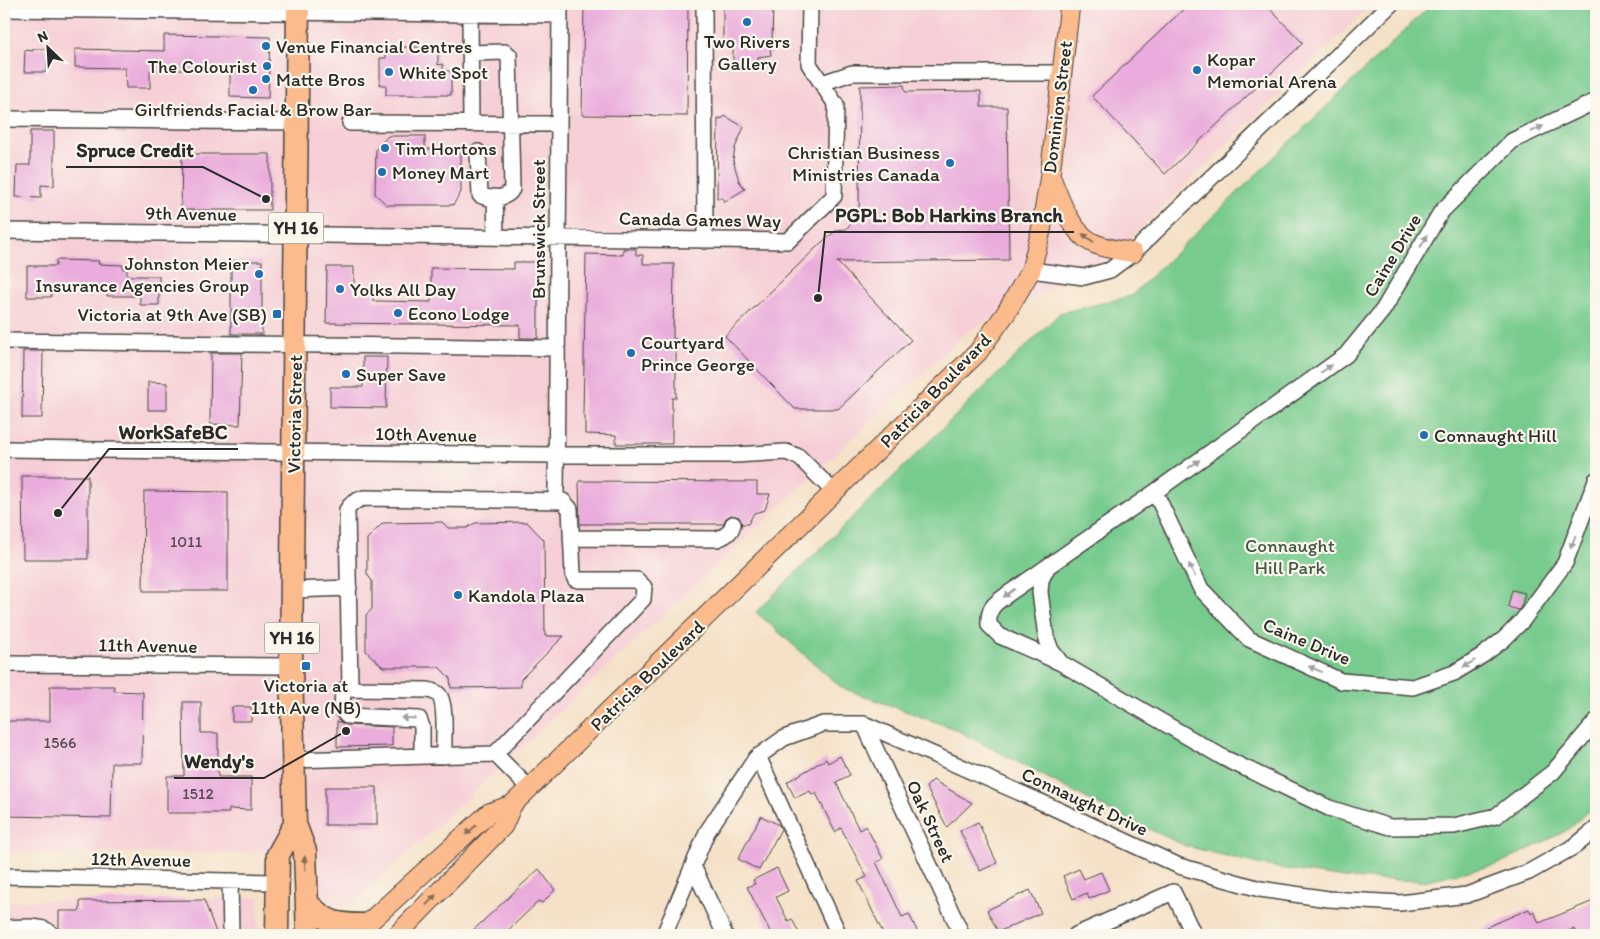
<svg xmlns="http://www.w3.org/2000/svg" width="1600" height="939" font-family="Itim,sans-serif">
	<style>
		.built { fill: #f6cfd6 }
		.green { fill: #77cb8e; stroke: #517b5c }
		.building { fill: #eaacdc }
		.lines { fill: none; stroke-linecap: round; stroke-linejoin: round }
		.minor-casing { stroke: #494643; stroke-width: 18 }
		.major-casing { stroke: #494643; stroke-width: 21 }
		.highway-casing { stroke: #494643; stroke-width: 25 }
		.minor { stroke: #fff; stroke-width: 15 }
		.major { stroke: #fbbb8d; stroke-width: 19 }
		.highway { stroke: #fbbb8d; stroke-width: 22 }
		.oneway { fill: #a0a0a0 }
		.oneway2 { fill: #896c57 }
		.poi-dot { fill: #1f6fb2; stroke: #fbf7ec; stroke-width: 2 }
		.labels { text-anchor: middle; stroke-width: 4.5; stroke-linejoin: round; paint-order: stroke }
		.number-label { font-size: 16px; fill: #5b4b57 }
		.shield { fill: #fbf7ec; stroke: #696865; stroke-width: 1 }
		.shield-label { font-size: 18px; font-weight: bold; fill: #2b2b2b }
		.poi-label { font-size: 19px; fill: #2b2b2b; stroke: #fbf7ec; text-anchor: start }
		.street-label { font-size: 19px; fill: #2b2b2b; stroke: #fbf7ec }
		.park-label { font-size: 19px; fill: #425b49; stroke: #fbf7ec }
		.leader { fill: none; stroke: #2b2b2b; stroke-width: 2 }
		.callout-dot { fill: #2b2b2b; stroke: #fbf7ec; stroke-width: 2 }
		.callout-label { font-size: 20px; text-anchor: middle; font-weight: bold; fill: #2b2b2b; stroke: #fbf7ec; stroke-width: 4.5; stroke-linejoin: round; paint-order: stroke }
	</style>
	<rect width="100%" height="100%" fill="#fbf7ec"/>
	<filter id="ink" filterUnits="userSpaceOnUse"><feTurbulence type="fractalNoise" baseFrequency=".02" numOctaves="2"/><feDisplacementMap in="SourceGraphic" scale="10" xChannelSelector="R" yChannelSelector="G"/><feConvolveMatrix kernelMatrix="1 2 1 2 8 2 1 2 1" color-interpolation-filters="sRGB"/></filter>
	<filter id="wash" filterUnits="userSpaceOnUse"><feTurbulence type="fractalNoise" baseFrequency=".0096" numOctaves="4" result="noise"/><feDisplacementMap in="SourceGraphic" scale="20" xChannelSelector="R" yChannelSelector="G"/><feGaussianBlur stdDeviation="1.12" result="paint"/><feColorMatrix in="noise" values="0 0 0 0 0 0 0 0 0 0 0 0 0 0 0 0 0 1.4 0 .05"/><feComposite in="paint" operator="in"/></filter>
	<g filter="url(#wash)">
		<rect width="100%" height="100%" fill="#f5e1c8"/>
		<!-- built -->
		<path class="built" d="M 12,4 L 1372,4 L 1113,255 L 967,332 L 409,852 L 354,902 L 336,908 L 321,893 L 319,853 L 6,853 Z
			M 259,897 L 258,935 L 4,935 L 4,901 Z"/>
		<!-- green -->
		<path class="green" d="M 1432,4 L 1596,4 L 1596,804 L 1566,831 L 1496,865 L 1423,881 L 1343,878 L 1262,865 L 1186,846 L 1116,814 L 955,729 L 842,688 L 756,612 L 1060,313 L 1131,296 Z"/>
		<g id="blocks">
			<!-- building -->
			<path class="building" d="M 584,4 L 688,4 L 687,116 L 582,115 Z
				M 723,4 L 773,4 L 772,41 L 769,41 L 771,55 L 758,57 L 758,66 L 733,66 L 733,43 L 723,43 Z
				M 1189,4 L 1265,4 L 1303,43 L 1165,174 L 1092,96 Z
				M 164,35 L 270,37 L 268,98 L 230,97 L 230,70 L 150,70 L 150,88 L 126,88 L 125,68 L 75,67 L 75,49 L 164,51 Z
				M 386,47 L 438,47 L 438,65 L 443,64 L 443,71 L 451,71 L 451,95 L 386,95 L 386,85 L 380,85 L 380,58 L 386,58 Z
				M 33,49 L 48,49 L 47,72 L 24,72 L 25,50 L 33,51 Z
				M 904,85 L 905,92 L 981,91 L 981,107 L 1007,107 L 1009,260 L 837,262 L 911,340 L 838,409 L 795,409 L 725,336 L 822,242 L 837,230 L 846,229 L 859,214 L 860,86 Z
				M 725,116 L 744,127 L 735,148 L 733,160 L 739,181 L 745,189 L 724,202 L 723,198 L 717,198 L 718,119 L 723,118 Z
				M 30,131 L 54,131 L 54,186 L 41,185 L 41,198 L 16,197 L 17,165 L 30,165 Z
				M 388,136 L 425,136 L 425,149 L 461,149 L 461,192 L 453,205 L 387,205 L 375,194 L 376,149 Z
				M 182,154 L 270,154 L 270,210 L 181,210 Z
				M 623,249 L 636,249 L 636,255 L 643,255 L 643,264 L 674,264 L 673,339 L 676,339 L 676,398 L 672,398 L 672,444 L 616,444 L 616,435 L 585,434 L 585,415 L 583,415 L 586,254 L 623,255 Z
				M 56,260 L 99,261 L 98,264 L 123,265 L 123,269 L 127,269 L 127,276 L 159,276 L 159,305 L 140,305 L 140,296 L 107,296 L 107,290 L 51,289 L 51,297 L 27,297 L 27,266 L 56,266 Z
				M 231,261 L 262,261 L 262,334 L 231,334 Z
				M 514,262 L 538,262 L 538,338 L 520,338 L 520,325 L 326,323 L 327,267 L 354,267 L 354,292 L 373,292 L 373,301 L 431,302 L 431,268 L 514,269 Z
				M 23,351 L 43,351 L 42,418 L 22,418 Z
				M 211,353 L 242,353 L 240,425 L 210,424 Z
				M 363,357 L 387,357 L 386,408 L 330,407 L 330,387 L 363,387 Z
				M 148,382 L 167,383 L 167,410 L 148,410 Z
				M 22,476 L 88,476 L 88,559 L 23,559 Z
				M 579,481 L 757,482 L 757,494 L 770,494 L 765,510 L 754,513 L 748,524 L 742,524 L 739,517 L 731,515 L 726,518 L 723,524 L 580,524 Z
				M 144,491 L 228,492 L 228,591 L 143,591 Z
				M 442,522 L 448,528 L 467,528 L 475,523 L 527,522 L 544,540 L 545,636 L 564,636 L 521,679 L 521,687 L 451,688 L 450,678 L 439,667 L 383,667 L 366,651 L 366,615 L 372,609 L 372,581 L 367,574 L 367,539 L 383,523 Z
				M 1512,590 L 1525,593 L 1522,605 L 1519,610 L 1508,607 Z
				M 50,686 L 114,686 L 114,691 L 143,692 L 142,763 L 112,763 L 111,818 L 6,816 L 8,721 L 50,721 Z
				M 183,702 L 201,702 L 201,733 L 218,733 L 218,777 L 251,777 L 251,810 L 229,809 L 229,813 L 167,813 L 167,776 L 184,776 Z
				M 232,707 L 251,707 L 251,721 L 232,721 Z
				M 337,721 L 347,725 L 392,727 L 392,746 L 337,747 Z
				M 840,756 L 850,775 L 836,782 L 859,830 L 866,826 L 883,859 L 876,862 L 902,917 L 909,914 L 919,935 L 884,935 L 858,881 L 867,877 L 841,828 L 835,832 L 816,793 L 812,795 L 810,791 L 795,798 L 787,782 L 826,759 L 828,763 Z
				M 933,780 L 972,803 L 947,827 L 926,787 Z
				M 325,787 L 377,787 L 377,825 L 325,825 Z
				M 761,816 L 779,825 L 781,829 L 759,870 L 738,859 Z
				M 978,822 L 997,863 L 980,871 L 960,831 Z
				M 777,868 L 788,891 L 776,897 L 788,921 L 792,919 L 800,935 L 772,935 L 747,887 L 755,884 L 753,880 Z
				M 539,869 L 555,890 L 542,903 L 539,901 L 503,935 L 468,935 Z
				M 1079,869 L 1084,879 L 1101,872 L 1109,890 L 1089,899 L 1087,893 L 1073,899 L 1063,876 Z
				M 1030,890 L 1041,913 L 998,932 L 987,910 Z
				M 204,900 L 217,935 L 61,935 L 59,928 L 59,911 L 80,911 L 80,901 Z
				M 1596,900 L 1596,935 L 1577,935 L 1574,929 L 1559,935 L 1468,935 L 1529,909 L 1531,913 L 1534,911 L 1539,923 Z"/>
		</g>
	</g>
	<g filter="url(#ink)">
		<use href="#blocks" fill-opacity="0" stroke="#494643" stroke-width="1"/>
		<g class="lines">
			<!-- minor casing -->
			<g class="minor-casing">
				<path id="minor" d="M 704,4 L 705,241
					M 4,9 L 560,15
					M 470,14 L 471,124
					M 470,53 L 505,52 L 509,55 L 512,189 C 507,199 490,200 480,195 L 478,152
					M 822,83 L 852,73 L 1061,73
					M 1596,101 L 1512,141 L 1441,212 L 1383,310 L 1346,355 L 1155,492 L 1008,594 C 994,604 988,607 989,625 L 1000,636 L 1061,663 L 1224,758 L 1329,808 L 1390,827 L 1454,826 L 1496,816 L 1553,772 L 1596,721
					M 4,119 L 297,122
					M 350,123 L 559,124
					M 495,197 L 496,237
					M 4,231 L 788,241 L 834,196 L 836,105 L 809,64 L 810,4
					M 1031,270 L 1084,277 L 1110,270 L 1133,253 L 1391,4
					M 4,341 L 557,348
					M 4,449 L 556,455 L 734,455 L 786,452 L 799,457 L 833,491
					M 1155,492 L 1201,589 L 1249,639 L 1341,681 L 1413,687 L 1454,673 L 1483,655 L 1504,639 L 1522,621 L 1565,563 L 1596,480
					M 556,500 L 560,4
					M 571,538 L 717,539 C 725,536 731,533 733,524
					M 1048,566 L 1041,580 L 1040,592 L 1046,637 L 1051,650 L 1061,663
					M 292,590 L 349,588
					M 4,664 L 291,666
					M 350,689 L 347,510 C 351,503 356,500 364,498 L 563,501 L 570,509 L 573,574 L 575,579 L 579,580 L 637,580 L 644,587 L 643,599 L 495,754 L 529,788
					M 864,724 L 962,935
					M 422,756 L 422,727 L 419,719 L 347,716 L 342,710 L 343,690 L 350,689 L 428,690 C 432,691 436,692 439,695 C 447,705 443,742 444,756
					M 758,756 L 839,935
					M 294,760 L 495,754
					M 693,866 L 725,935
					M 4,876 L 276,882
					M 230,881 L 231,935
					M 1173,892 L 1194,935
					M 4,928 C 17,928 45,923 52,935
					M 664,935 L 707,832 L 756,758 L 784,738 L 823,724 L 864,724 L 1041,802 L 1179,866 L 1260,889 L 1328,899 L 1400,903 L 1467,895 L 1529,872 L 1575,846 L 1596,829
					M 1076,935 L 1173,892"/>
			</g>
			<!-- major casing -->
			<g class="major-casing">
				<path id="major" d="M 1050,175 C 1059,198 1069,229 1091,242 C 1104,249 1119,250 1133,253
					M 356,934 L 489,813 L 512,805
					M 397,935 L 503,826 L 512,805 L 978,352 L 1006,313 L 1031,270 L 1041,231 L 1050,175 L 1070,4"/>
			</g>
			<!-- highway casing -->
			<g class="highway-casing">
				<path id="highway" d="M 298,4 L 291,666 L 295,824 L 305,851 L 308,935
					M 307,903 C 328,924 337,925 366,925
					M 277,935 L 278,855 L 295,824"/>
			</g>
			<!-- minor -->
			<use href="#minor" class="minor"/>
			<!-- major -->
			<use href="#major" class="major"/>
			<!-- highway -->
			<use href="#highway" class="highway"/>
		</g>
		<!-- one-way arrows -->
		<defs><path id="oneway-solid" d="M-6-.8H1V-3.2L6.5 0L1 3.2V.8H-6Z" transform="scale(1.25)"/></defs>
		<g class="oneway">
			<use href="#oneway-solid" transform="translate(1537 129) rotate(-25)"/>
			<use href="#oneway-solid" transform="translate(1424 241) rotate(-59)"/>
			<use href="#oneway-solid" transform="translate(1326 369) rotate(-36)"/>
			<use href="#oneway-solid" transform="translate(1194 464) rotate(-36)"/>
			<use href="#oneway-solid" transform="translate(1573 542) rotate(111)"/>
			<use href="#oneway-solid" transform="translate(1192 570) rotate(-116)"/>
			<use href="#oneway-solid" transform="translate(1009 593) rotate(144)"/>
			<use href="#oneway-solid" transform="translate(1469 664) rotate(148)"/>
			<use href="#oneway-solid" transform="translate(1315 669) rotate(-156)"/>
			<use href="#oneway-solid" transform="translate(408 718) rotate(-177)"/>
		</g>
		<g class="oneway2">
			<use href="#oneway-solid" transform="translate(1088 238) rotate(-145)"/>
			<use href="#oneway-solid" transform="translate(471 830) rotate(138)"/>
			<use href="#oneway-solid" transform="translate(305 863) rotate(-93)"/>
			<use href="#oneway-solid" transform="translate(431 900) rotate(-46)"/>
		</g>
	</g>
	<!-- markers -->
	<g class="poi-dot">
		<circle cx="747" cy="22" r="5"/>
		<circle cx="266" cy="46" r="5"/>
		<circle cx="267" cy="66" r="5"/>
		<circle cx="1197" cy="70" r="5"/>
		<circle cx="389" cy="72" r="5"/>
		<circle cx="266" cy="79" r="5"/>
		<circle cx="253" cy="90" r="5"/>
		<circle cx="385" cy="148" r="5"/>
		<circle cx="950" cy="163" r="5"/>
		<circle cx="382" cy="172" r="5"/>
		<circle cx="259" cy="274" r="5"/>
		<circle cx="340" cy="289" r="5"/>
		<circle cx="398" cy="313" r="5"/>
		<rect x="272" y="309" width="10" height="10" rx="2.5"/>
		<circle cx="631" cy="353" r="5"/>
		<circle cx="346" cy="374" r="5"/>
		<circle cx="1424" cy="435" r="5"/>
		<circle cx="458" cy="595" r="5"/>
		<rect x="301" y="661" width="10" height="10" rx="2.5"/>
	</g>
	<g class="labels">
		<!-- number labels -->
		<g class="number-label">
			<text x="186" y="547">1011</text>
			<text x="60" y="748">1566</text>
			<text x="198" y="799">1512</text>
		</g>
		<!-- shield labels -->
		<g class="shield">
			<rect x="268.5" y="212.5" width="55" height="31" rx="4"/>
			<rect x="264.5" y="622.5" width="55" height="31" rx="4"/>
		</g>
		<g class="shield-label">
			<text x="296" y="234">YH 16</text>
			<text x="292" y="644">YH 16</text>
		</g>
		<!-- poi labels -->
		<g class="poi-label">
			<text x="747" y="48" text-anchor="middle">Two Rivers<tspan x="747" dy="22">Gallery</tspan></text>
			<text x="276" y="53">Venue Financial Centres</text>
			<text x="1207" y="66">Kopar<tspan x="1207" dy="22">Memorial Arena</tspan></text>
			<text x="257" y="73" text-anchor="end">The Colourist</text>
			<text x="399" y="79">White Spot</text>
			<text x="276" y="86">Matte Bros</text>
			<text x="253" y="116" text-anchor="middle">Girlfriends Facial &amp; Brow Bar</text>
			<text x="395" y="155">Tim Hortons</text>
			<text x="940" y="159" text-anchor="end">Christian Business<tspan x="940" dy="22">Ministries Canada</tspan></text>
			<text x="392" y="179">Money Mart</text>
			<text x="249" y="270" text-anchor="end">Johnston Meier<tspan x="249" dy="22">Insurance Agencies Group</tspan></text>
			<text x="350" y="296">Yolks All Day</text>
			<text x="408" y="320">Econo Lodge</text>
			<text x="267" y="321" text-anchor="end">Victoria at 9th Ave (SB)</text>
			<text x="641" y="349">Courtyard<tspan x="641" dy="22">Prince George</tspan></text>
			<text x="356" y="381">Super Save</text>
			<text x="1434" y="442">Connaught Hill</text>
			<text x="468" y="602">Kandola Plaza</text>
			<text x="306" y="692" text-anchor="middle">Victoria at<tspan x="306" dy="22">11th Ave (NB)</tspan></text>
		</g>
		<!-- street labels -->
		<g class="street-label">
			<text transform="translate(1057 107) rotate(-83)" y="7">Dominion Street</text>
			<text transform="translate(191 213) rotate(1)" y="7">9th Avenue</text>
			<text transform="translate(700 219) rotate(1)" y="7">Canada Games Way</text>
			<text transform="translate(538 229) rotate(-90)" y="7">Brunswick Street</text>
			<text transform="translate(1392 255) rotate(-59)" y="7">Caine Drive</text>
			<text transform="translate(935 390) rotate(-46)" y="7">Patricia Boulevard</text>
			<text transform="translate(294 414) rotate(-89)" y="7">Victoria Street</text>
			<text transform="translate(426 434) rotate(1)" y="7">10th Avenue</text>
			<text transform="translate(1307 641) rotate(23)" y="7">Caine Drive</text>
			<text transform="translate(148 645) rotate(1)" y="7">11th Avenue</text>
			<text transform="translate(647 675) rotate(-44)" y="7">Patricia Boulevard</text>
			<text transform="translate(1085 801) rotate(25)" y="7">Connaught Drive</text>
			<text transform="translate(931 821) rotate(65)" y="7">Oak Street</text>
			<text transform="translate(141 859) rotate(1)" y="7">12th Avenue</text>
		</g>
		<!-- park labels -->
		<g class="park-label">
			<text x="1290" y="552">Connaught<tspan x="1290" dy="22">Hill Park</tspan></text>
		</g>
	</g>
	<!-- callouts -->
	<path class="leader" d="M266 199L203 167H66M818 298L825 232H1074M58 513L109 449H238M346 731L264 778H174"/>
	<g class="callout-dot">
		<circle cx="266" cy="199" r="5"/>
		<circle cx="818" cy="298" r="5"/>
		<circle cx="58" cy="513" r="5"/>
		<circle cx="346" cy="731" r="5"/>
	</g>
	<g class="callout-label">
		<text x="135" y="157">Spruce Credit</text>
		<text x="949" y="222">PGPL: Bob Harkins Branch</text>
		<text x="173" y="439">WorkSafeBC</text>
		<text x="219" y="768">Wendy's</text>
	</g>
	<!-- margin -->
	<rect width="1600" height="939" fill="none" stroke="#fbf7ec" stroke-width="20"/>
	<!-- north arrow -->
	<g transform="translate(48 48) rotate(335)" stroke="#fbf7ec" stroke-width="4" paint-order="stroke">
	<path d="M0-4L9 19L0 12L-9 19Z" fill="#2b2b2b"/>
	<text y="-8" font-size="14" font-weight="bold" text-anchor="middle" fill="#2b2b2b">N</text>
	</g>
</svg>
